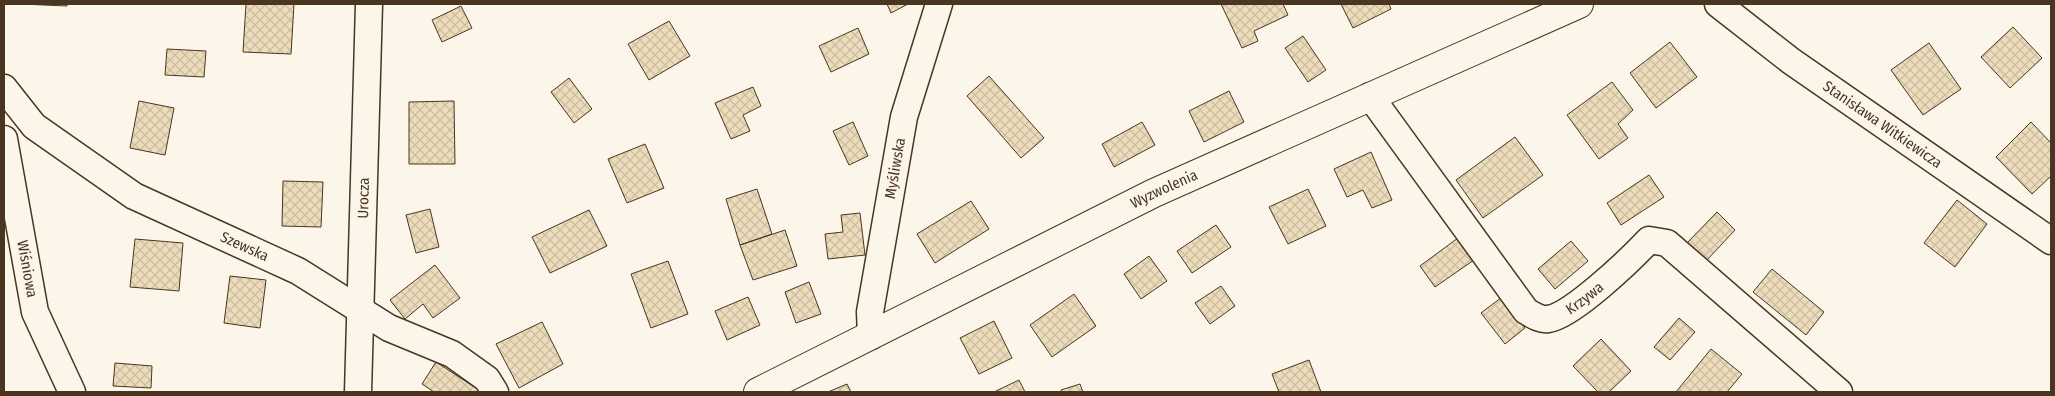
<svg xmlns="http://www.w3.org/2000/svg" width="2055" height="396" font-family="'Fira Sans Condensed',sans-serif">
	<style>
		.building { fill: url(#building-cross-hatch); stroke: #4a3520 }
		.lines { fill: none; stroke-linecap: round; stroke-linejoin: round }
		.street-casing { stroke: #4a3520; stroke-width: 29 }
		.secondary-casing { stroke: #4a3520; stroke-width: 30 }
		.street { stroke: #fbf6e9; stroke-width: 26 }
		.secondary { stroke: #fbf6e9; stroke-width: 28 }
		.labels { text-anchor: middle; stroke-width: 4; stroke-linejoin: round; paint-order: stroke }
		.street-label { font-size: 15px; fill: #4a3520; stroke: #fbf6e9 }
	</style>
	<defs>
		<pattern id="building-cross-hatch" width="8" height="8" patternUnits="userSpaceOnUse" patternTransform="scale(1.25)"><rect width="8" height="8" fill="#ecdcbc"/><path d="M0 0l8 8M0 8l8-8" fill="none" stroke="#ccbda1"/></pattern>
	</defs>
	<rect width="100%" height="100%" fill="#fbf6e9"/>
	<!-- building -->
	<path class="building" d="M 21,4 L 67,4 L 67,6 Z
		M 246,4 L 294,4 L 291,54 L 243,52 Z
		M 887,4 L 908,4 L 891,13 Z
		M 1221,4 L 1283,4 L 1288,15 L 1254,31 L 1258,41 L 1242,48 Z
		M 1341,4 L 1389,4 L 1391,9 L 1353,28 Z
		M 461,6 L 472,28 L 442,42 L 432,20 Z
		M 669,21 L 690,56 L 649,80 L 628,44 Z
		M 2013,27 L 2042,58 L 2010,88 L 1981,57 Z
		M 858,28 L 869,54 L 831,72 L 819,46 Z
		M 1303,36 L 1326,70 L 1308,82 L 1285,48 Z
		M 1670,42 L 1697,77 L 1656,108 L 1630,73 Z
		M 1929,43 L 1961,89 L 1923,115 L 1891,70 Z
		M 167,49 L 206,51 L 204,77 L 165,75 Z
		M 989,76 L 1044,138 L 1021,158 L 967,96 Z
		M 569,78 L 592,109 L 574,123 L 551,92 Z
		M 1612,82 L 1633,110 L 1618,124 L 1628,138 L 1599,159 L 1567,115 Z
		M 753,87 L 761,106 L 743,115 L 750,131 L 731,139 L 715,103 Z
		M 1229,91 L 1244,122 L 1204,142 L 1189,111 Z
		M 139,101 L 174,108 L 165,155 L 130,148 Z
		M 454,101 L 455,164 L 409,164 L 409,102 Z
		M 853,122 L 868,156 L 849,165 L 833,131 Z
		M 1142,122 L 1155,145 L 1114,167 L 1102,144 Z
		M 2031,122 L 2051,143 L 2051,176 L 2032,194 L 1996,157 Z
		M 1515,137 L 1543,175 L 1483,218 L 1456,180 Z
		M 645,144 L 664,188 L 627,203 L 608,159 Z
		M 1371,152 L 1392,200 L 1372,208 L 1363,190 L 1347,197 L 1334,169 Z
		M 1649,175 L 1664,197 L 1621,225 L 1607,203 Z
		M 283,181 L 323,182 L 321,227 L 282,226 Z
		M 757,189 L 772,234 L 740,245 L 726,199 Z
		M 1308,189 L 1326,226 L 1288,244 L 1269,207 Z
		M 1957,200 L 1987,224 L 1955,267 L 1924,243 Z
		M 971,201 L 989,229 L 935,263 L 917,234 Z
		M 430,209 L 439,247 L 416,253 L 406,215 Z
		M 589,210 L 607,246 L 550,273 L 532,237 Z
		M 1717,212 L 1735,230 L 1706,261 L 1687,243 Z
		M 860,213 L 865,255 L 828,259 L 825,234 L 843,232 L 841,215 Z
		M 1216,225 L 1231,247 L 1192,273 L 1177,251 Z
		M 785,230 L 797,266 L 753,280 L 740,245 Z
		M 1458,238 L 1474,260 L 1435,287 L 1420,266 Z
		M 135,239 L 183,243 L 179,291 L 130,287 Z
		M 1571,241 L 1588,261 L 1555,289 L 1538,269 Z
		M 1149,256 L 1167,281 L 1141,299 L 1124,274 Z
		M 668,261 L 688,314 L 651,328 L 631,274 Z
		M 435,265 L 460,298 L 433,318 L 423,304 L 405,319 L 390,300 Z
		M 1772,269 L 1824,312 L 1806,335 L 1753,292 Z
		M 230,276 L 266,280 L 260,328 L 224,323 Z
		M 809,282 L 821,314 L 796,323 L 785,292 Z
		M 1221,286 L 1235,306 L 1210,324 L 1195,303 Z
		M 1074,294 L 1096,326 L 1052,357 L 1030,325 Z
		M 748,297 L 760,325 L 727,340 L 715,311 Z
		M 1502,297 L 1525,328 L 1505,344 L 1481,313 Z
		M 1679,318 L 1695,332 L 1670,360 L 1654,347 Z
		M 994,321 L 1012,358 L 979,374 L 960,338 Z
		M 542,322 L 563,364 L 519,388 L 496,344 Z
		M 1601,339 L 1631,371 L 1609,392 L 1598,392 L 1573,366 Z
		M 1711,349 L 1742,374 L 1727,392 L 1676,392 Z
		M 1309,360 L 1321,392 L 1279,392 L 1272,374 Z
		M 436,362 L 479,390 L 477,392 L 434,392 L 422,384 Z
		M 115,363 L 152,366 L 151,388 L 113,386 Z
		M 1019,380 L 1025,392 L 996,392 L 996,391 Z
		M 847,384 L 851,392 L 828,392 Z
		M 1080,384 L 1083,392 L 1062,392 L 1061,390 Z"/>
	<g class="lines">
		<!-- street casing -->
		<g class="street-casing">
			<g id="street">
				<path id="s1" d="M 1718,4 L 1791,61 L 2051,241"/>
				<path id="s2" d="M 4,88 L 34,126 L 134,196 L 298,271 L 389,328 L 452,354 L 487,379 L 495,392"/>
				<path id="s3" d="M 1370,96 L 1526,311 C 1533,315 1540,320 1548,319 C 1572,316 1631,259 1649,240 L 1667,243 L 1839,392"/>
				<path id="s4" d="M 4,139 L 35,312 L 72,392"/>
				<path id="s5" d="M 871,336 L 870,312 L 904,117 L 939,4"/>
				<path id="s6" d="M 358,392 L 369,4"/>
			</g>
		</g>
		<!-- secondary casing -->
		<g class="secondary-casing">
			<g id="secondary">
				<path id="s7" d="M 758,392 L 1154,193 L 1579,4"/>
			</g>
		</g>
		<!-- street -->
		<use href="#street" class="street"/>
		<!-- secondary -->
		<use href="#secondary" class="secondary"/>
	</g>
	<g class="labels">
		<!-- street labels -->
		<g class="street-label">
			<text dy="5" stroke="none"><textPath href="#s1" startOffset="204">Stanisława Witkiewicza</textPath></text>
			<text dy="5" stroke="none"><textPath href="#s5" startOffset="170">Myśliwska</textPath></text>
			<text dy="5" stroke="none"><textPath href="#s7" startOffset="454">Wyzwolenia</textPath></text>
			<text dy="5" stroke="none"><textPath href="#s6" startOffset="194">Urocza</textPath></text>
			<text dy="5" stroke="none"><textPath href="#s2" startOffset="292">Szewska</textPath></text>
			<text dy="5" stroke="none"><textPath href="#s4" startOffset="132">Wiśniowa</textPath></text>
			<text dy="5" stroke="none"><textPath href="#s3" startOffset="332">Krzywa</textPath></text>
		</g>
	</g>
	<!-- border -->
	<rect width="2055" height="396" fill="none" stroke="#4a3520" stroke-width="10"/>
</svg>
